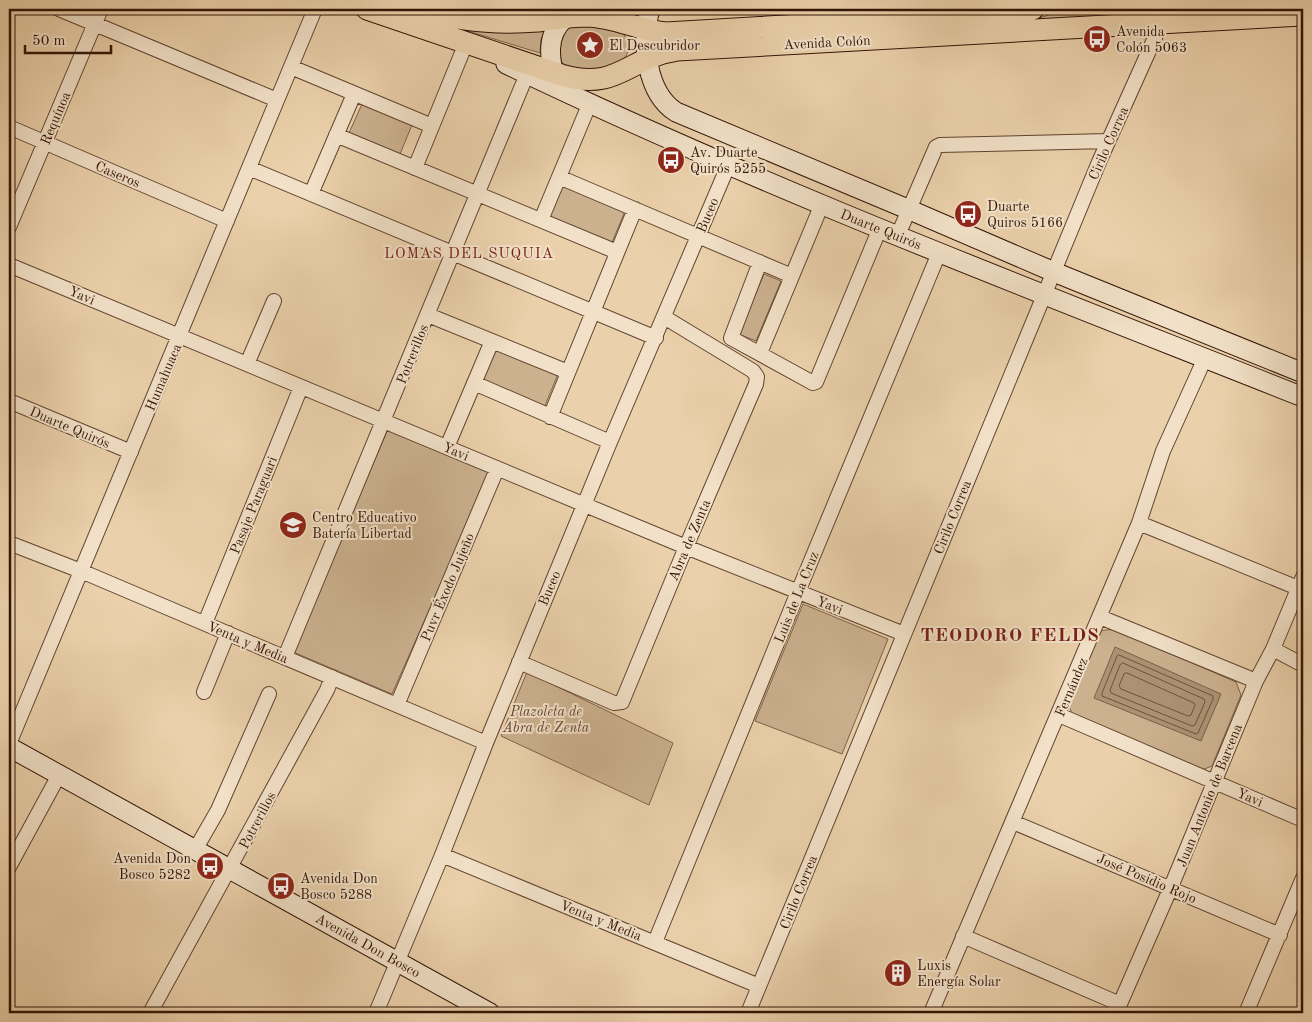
<svg xmlns="http://www.w3.org/2000/svg" width="1312" height="1022" font-family="'Old Standard TT',serif">
	<style>
		.green { fill: #ccb18f; stroke: #7f624a }
		.water { fill: #ac9173; stroke: #7b5f47 }
		.lines { fill: none; stroke-linecap: round; stroke-linejoin: round }
		.shore { stroke: #6f523c; stroke-width: 1 }
		.street-casing { stroke: #60432e; stroke-width: 16 }
		.secondary-casing { stroke: #321405; stroke-width: 21 }
		.primary-casing { stroke: #321405; stroke-width: 23 }
		.street { stroke: #f2e1c8; stroke-width: 14 }
		.secondary { stroke: #f2e1c8; stroke-width: 19 }
		.primary { stroke: #ebd1ab; stroke-width: 21 }
		.labels { text-anchor: middle; stroke-width: 4; stroke-linejoin: round; paint-order: stroke }
		.poi-label { font-size: 14px; fill: #321405; stroke: #f2e1c8; text-anchor: start }
		.street-label { font-size: 14px; fill: #321405; stroke: #f2e1c8 }
		.park-label { font-size: 14px; font-style: italic; fill: #60432e; stroke: #f2e1c8 }
		.neighbourhood-label { font-size: 15px; letter-spacing: 1px; fill: #7a1f14; stroke: #f2e1c8 }
		.district-label { font-size: 19px; font-weight: bold; letter-spacing: 1px; fill: #7a1f14; stroke: #f2e1c8 }
	</style>
	<rect width="100%" height="100%" fill="#ebd1ab"/>
	<filter id="stains"><feTurbulence type="fractalNoise" baseFrequency=".004" numOctaves="4"/><feColorMatrix values="0 0 0 0 .2 0 0 0 0 .09 0 0 0 0 .02 0 0 0 .5 -.17"/></filter>
	<radialGradient id="worn" r=".72"><stop offset=".6" stop-color="#630" stop-opacity="0"/><stop offset="1" stop-color="#630" stop-opacity=".3"/></radialGradient>
	<!-- green -->
	<path class="green" d="M 1064,9 L 1127,9 L 1133,16 L 1021,22 L 1046,16 Z
		M 596,23 C 604,26 614,28 622,33 C 625,35 627,39 628,43 C 633,65 600,71 584,70 C 577,70 569,67 562,63 L 558,49 L 565,28 Z
		M 445,24 L 546,28 L 541,39 L 540,53 Z
		M 362,104 L 412,125 L 400,154 L 349,133 Z
		M 562,186 L 625,211 L 611,245 L 548,219 Z
		M 764,274 L 781,281 L 756,341 L 739,334 Z
		M 496,348 L 558,374 L 544,408 L 482,381 Z
		M 388,429 L 490,472 L 392,694 L 293,652 Z
		M 803,604 L 888,639 L 842,754 L 755,721 Z
		M 1114,629 L 1236,682 L 1241,695 L 1212,766 L 1202,770 L 1072,714 L 1069,706 L 1099,631 Z
		M 527,672 L 673,743 L 649,805 L 501,736 Z"/>
	<!-- water -->
	<path class="water" d="M 1115,647 L 1221,694 L 1201,741 L 1094,698 Z"/>
	<g class="lines">
		<!-- shore -->
		<path class="shore" d="M 1119,655 L 1213,696 L 1213,699 L 1198,733 L 1196,734 L 1102,696 L 1102,693 L 1117,656 Z
			M 1123,663 L 1204,699 L 1205,702 L 1195,725 L 1192,726 L 1111,693 L 1110,690 L 1120,665 Z
			M 1127,673 L 1194,703 L 1195,705 L 1191,715 L 1188,716 L 1121,689 L 1119,686 L 1124,674 Z"/>
		<!-- street casing -->
		<g class="street-casing">
			<path id="street" d="M 59,9 L 277,100
				M 1138,9 L 1151,24
				M 799,25 L 806,9
				M 291,67 L 432,126
				M 9,127 L 227,221
				M 336,135 L 617,252
				M 249,168 L 656,338
				M 415,168 L 466,43
				M 559,177 L 792,276
				M 311,194 L 354,94
				M 541,220 L 589,105
				M 9,227 L 101,9
				M 898,235 L 936,147 L 940,145 L 1108,141
				M 760,262 L 731,338 L 813,383 L 816,382 L 880,228
				M 9,265 L 686,547 L 904,634
				M 428,315 L 568,372
				M 760,353 L 822,204
				M 247,364 L 274,301
				M 474,383 L 610,442
				M 9,401 L 131,452
				M 550,417 L 635,209
				M 447,447 L 492,341
				M 1139,523 L 1298,588
				M 9,543 L 81,571 L 486,743
				M 1100,617 L 1256,681
				M 205,623 L 301,387
				M 1273,649 L 1303,665
				M 285,657 L 527,74 L 535,74
				M 519,662 L 614,703 L 622,702 L 686,547 L 756,384 L 757,377 L 753,371 L 664,317
				M 204,692 L 228,633
				M 397,705 L 497,469
				M 1059,715 L 1303,820
				M 9,744 L 315,9
				M 1013,822 L 1280,935
				M 195,850 L 218,810 L 269,694
				M 442,855 L 759,986
				M 9,867 L 59,775
				M 963,936 L 1120,1004
				M 655,942 L 798,592 L 939,253
				M 150,1013 L 327,690 L 332,677
				M 376,1013 L 442,855 L 486,743 L 610,442 L 728,166
				M 748,1013 L 1099,162 L 1161,24
				M 931,1013 L 1139,523 L 1163,451 L 1205,358
				M 1116,1013 L 1171,887 L 1256,681 L 1273,649 L 1303,577
				M 1246,1013 L 1303,878"/>
		</g>
		<!-- secondary casing -->
		<g class="secondary-casing">
			<path id="secondary" d="M 650,9 C 641,41 646,93 676,112 L 917,213 L 1054,272 L 1303,373
				M 506,64 C 766,189 1036,291 1303,397
				M 557,84 C 549,61 545,35 565,18
				M 9,747 L 490,1013"/>
		</g>
		<!-- primary casing -->
		<g class="primary-casing">
			<path id="primary" d="M 367,9 L 561,75 C 618,92 628,57 677,50 L 1303,15
				M 421,9 C 458,21 499,24 538,21 C 554,19 571,16 588,16 C 615,17 639,30 666,33 L 989,14 L 1033,9"/>
		</g>
		<!-- street -->
		<use href="#street" class="street"/>
		<!-- secondary -->
		<use href="#secondary" class="secondary"/>
		<!-- primary -->
		<use href="#primary" class="primary"/>
	</g>
	<!-- icons -->
	<defs>
		<g id="bus-disc" transform="scale(1.4375)"><circle r="9.5" fill="#8f2418" stroke="#f2e1c8"/><path d="M-5-6H5V4H4V6H2V4H-2V6H-4V4H-5ZM-3.5-4V0h7V-4ZM-3.5 1.2v1.5H-2V1.2ZM2 1.2v1.5H3.5V1.2Z" fill="#fff"/></g>
		<g id="sight-disc" transform="scale(1.4375)"><circle r="9.5" fill="#8f2418" stroke="#f2e1c8"/><path d="M0-6L1.8-2.2L6-1.7L2.9 1.2L3.7 5.4L0 3.3L-3.7 5.4L-2.9 1.2L-6-1.7L-1.8-2.2Z" fill="#fff"/></g>
		<g id="school-disc" transform="scale(1.4375)"><circle r="9.5" fill="#8f2418" stroke="#f2e1c8"/><path d="M0-5L7-2L0 1L-7-2ZM-4 1L0 2.5L4 1V4Q0 6-4 4Z" fill="#fff"/></g>
		<g id="building-disc" transform="scale(1.4375)"><circle r="9.5" fill="#8f2418" stroke="#f2e1c8"/><path d="M-4-6H4V6H1V3H-1V6H-4ZM-2.5-4.3h1.7v1.8h-1.7ZM.8-4.3h1.7v1.8H.8ZM-2.5-1h1.7V.8h-1.7ZM.8-1h1.7V.8H.8Z" fill="#fff"/></g>
	</defs>
	<g fill-rule="evenodd">
		<use href="#bus-disc" x="1097" y="39"/>
		<use href="#sight-disc" x="590" y="45"/>
		<use href="#bus-disc" x="671" y="160"/>
		<use href="#bus-disc" x="968" y="214"/>
		<use href="#school-disc" x="293" y="525"/>
		<use href="#bus-disc" x="210" y="866"/>
		<use href="#bus-disc" x="281" y="886"/>
		<use href="#building-disc" x="898" y="973"/>
	</g>
	<g class="labels">
		<!-- poi labels -->
		<g class="poi-label">
			<text x="1116" y="36">Avenida<tspan x="1116" dy="16">Colón 5063</tspan></text>
			<text x="609" y="50">El Descubridor</text>
			<text x="690" y="157">Av. Duarte<tspan x="690" dy="16">Quirós 5255</tspan></text>
			<text x="987" y="211">Duarte<tspan x="987" dy="16">Quiros 5166</tspan></text>
			<text x="312" y="522">Centro Educativo<tspan x="312" dy="16">Batería Libertad</tspan></text>
			<text x="191" y="863" text-anchor="end">Avenida Don<tspan x="191" dy="16">Bosco 5282</tspan></text>
			<text x="300" y="883">Avenida Don<tspan x="300" dy="16">Bosco 5288</tspan></text>
			<text x="917" y="970">Luxis<tspan x="917" dy="16">Energía Solar</tspan></text>
		</g>
		<!-- street labels -->
		<g class="street-label">
			<text transform="translate(827 42) rotate(-3)" y="5">Avenida Colón</text>
			<text transform="translate(55 118) rotate(-67)" y="5">Requínoa</text>
			<text transform="translate(1108 143) rotate(-66)" y="5">Cirilo Correa</text>
			<text transform="translate(118 174) rotate(23)" y="5">Caseros</text>
			<text transform="translate(707 215) rotate(-67)" y="5">Buceo</text>
			<text transform="translate(881 229) rotate(22)" y="5">Duarte Quirós</text>
			<text transform="translate(82 295) rotate(23)" y="5">Yavi</text>
			<text transform="translate(412 354) rotate(-68)" y="5">Potrerillos</text>
			<text transform="translate(163 377) rotate(-67)" y="5">Humahuaca</text>
			<text transform="translate(70 427) rotate(23)" y="5">Duarte Quirós</text>
			<text transform="translate(456 451) rotate(23)" y="5">Yavi</text>
			<text transform="translate(253 505) rotate(-68)" y="5">Pasaje Paraguari</text>
			<text transform="translate(952 517) rotate(-68)" y="5">Cirilo Correa</text>
			<text transform="translate(689 540) rotate(-67)" y="5">Abra de Zenta</text>
			<text transform="translate(447 587) rotate(-67)" y="5">Puvr Éxodo Jujeño</text>
			<text transform="translate(549 588) rotate(-67)" y="5">Buceo</text>
			<text transform="translate(796 597) rotate(-68)" y="5">Luis de La Cruz</text>
			<text transform="translate(830 605) rotate(22)" y="5">Yavi</text>
			<text transform="translate(248 642) rotate(23)" y="5">Venta y Media</text>
			<text transform="translate(1071 687) rotate(-67)" y="5">Fernández</text>
			<text transform="translate(1209 795) rotate(-68)" y="5">Juan Antonio de Barcena</text>
			<text transform="translate(1250 797) rotate(23)" y="5">Yavi</text>
			<text transform="translate(257 820) rotate(-62)" y="5">Potrerillos</text>
			<text transform="translate(1147 878) rotate(23)" y="5">José Posidio Rojo</text>
			<text transform="translate(798 892) rotate(-68)" y="5">Cirilo Correa</text>
			<text transform="translate(601 920) rotate(22)" y="5">Venta y Media</text>
			<text transform="translate(368 945) rotate(29)" y="5">Avenida Don Bosco</text>
		</g>
		<!-- park labels -->
		<g class="park-label">
			<text x="546" y="716">Plazoleta de<tspan x="546" dy="16">Abra de Zenta</tspan></text>
		</g>
		<!-- neighbourhood labels -->
		<g class="neighbourhood-label">
			<text x="469" y="258">LOMAS DEL SUQUIA</text>
		</g>
		<!-- district labels -->
		<g class="district-label">
			<text x="1010" y="641">TEODORO FELDS</text>
		</g>
	</g>
	<!-- margin -->
	<rect width="1312" height="1022" fill="none" stroke="#ebd1ab" stroke-width="30"/>
	<rect x="10" y="10" width="1292" height="1002" fill="none" stroke="#321405" stroke-width="2.5"/>
	<rect x="15" y="15" width="1282" height="992" fill="none" stroke="#321405"/>
	<!-- scale -->
	<path d="M25 45v8h86v-8" fill="none" stroke="#321405" stroke-width="2.5"/>
	<text x="32" y="45" font-size="15" fill="#321405" stroke="#f2e1c8" stroke-width="4" paint-order="stroke">50 m</text>
	<rect width="100%" height="100%" filter="url(#stains)"/>
	<rect width="100%" height="100%" fill="url(#worn)"/>
</svg>
